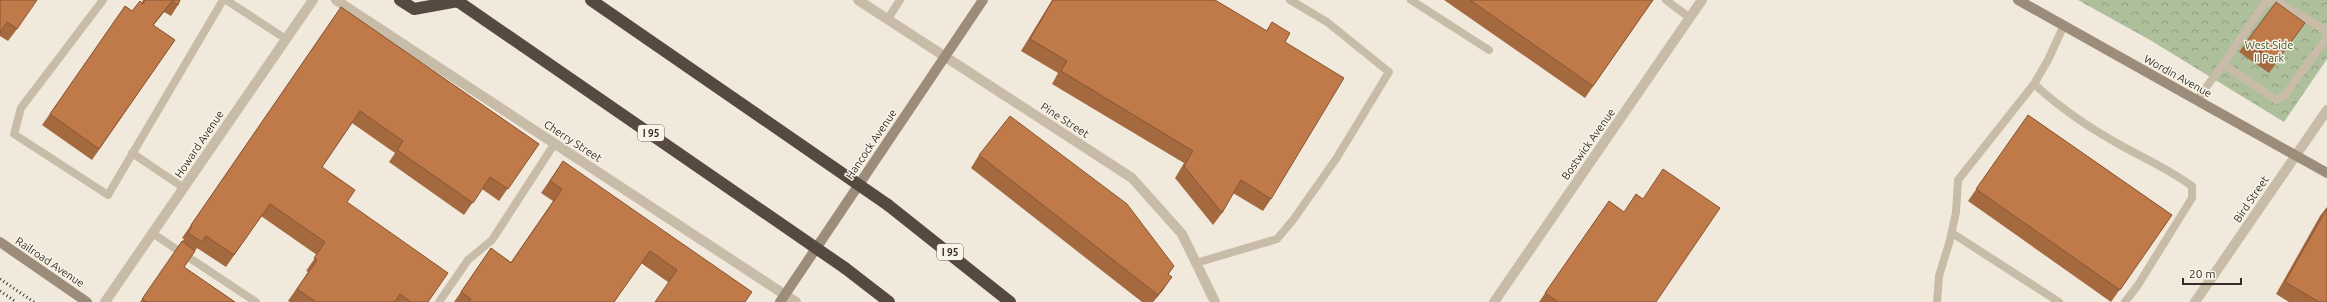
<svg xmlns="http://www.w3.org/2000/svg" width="2327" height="302" font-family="Ubuntu,sans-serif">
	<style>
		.park { fill: url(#park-crowns) }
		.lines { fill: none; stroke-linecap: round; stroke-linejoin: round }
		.lane { stroke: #c8bca8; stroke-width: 8 }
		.street { stroke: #c8bca8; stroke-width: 10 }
		.secondary { stroke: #9c8c7a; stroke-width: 10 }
		.highway { stroke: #564a40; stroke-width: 12 }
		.rail { stroke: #352e28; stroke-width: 3; stroke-dasharray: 1 3; stroke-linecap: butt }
		.highway-bridge { stroke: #564a40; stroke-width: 12 }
		.wall { fill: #a56940 }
		.shaded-wall { fill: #865534 }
		.building { fill: #c07a4a; stroke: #865534 }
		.labels { text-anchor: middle; stroke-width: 3; stroke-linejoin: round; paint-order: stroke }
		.shield { fill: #f9f4e8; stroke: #706962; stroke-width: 1 }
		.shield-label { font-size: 10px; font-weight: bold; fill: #352e28 }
		.park-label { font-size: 11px; fill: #3f532d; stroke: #f9f4e8 }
		.street-label { font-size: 11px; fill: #352e28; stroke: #f9f4e8 }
	</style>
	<defs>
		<pattern id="park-crowns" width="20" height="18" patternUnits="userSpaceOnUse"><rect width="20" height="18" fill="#aebf9c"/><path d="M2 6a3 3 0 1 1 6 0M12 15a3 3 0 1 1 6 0" fill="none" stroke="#8e9c7f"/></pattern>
	</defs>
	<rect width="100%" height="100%" fill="#f1eadc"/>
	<!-- park -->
	<path class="park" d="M 2078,0 L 2327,0 L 2327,59 L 2284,122 L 2150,40 Z"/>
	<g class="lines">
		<!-- lane -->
		<path class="lane" d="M 103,0 L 21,108 L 14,134 L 108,195 L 223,0
			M 226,0 L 286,39
			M 1411,0 L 1489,50
			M 1666,0 L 1690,18
			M 887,20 L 900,0
			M 2064,25 L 2048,60 L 2034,84 C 2060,108 2091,129 2122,146 C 2146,159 2170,170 2192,186 L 2192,198 L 2138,285 L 2125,302
			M 2223,64 L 2264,4 L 2275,0 L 2327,31
			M 2197,100 L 2223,64 L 2276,100 L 2285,95 L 2327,37
			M 132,153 L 184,188
			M 152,233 L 256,302
			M 1952,233 L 2059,302
			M 1196,263 L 1277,239 L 1293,220 L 1336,159 L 1389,72 L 1327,22 L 1290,0
			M 439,302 L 468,260 L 492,240 L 555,143
			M 1937,302 L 1939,276 L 1950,240 L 1956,212 L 1958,180 L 2034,84"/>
		<!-- street -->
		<path class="street" d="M 336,0 L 796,302
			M 858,0 L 1132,178 L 1182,234 L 1215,302
			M 105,302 L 313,0
			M 1494,302 L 1702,0
			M 2195,302 L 2327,110"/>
		<!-- secondary -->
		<path class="secondary" d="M 2018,0 L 2327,173
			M 0,242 L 87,302
			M 780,302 L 983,0"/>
		<!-- highway -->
		<path class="highway" d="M 400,0 L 414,9 L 458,1
			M 888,205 L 1010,302
			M 845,268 L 889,302"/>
		<!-- rail -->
		<path class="rail" d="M 0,279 L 34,302
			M 0,291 L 16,302"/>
		<!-- highway-bridge -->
		<path class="highway-bridge" d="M 456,0 L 845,268
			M 591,0 L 888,205"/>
	</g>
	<!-- wall -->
	<path class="wall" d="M 0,0 L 17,29 L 8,41 L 0,36 Z
		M 143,0 L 180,0 L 178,5 L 171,16 L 164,12 L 153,25 L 175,40 L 92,160 L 42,125 L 125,6 L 132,11 L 142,2 Z
		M 1052,0 L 1215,0 L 1266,31 L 1272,22 L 1285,42 L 1271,199 L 1263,211 L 1233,193 L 1222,213 L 1213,225 L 1175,178 L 1184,163 L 1052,84 L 1058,73 L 1021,51 Z
		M 1444,0 L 1653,0 L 1585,98 Z
		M 341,7 L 539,144 L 499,201 L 482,189 L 464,215 L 389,162 L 395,153 L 352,123 L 322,167 L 347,202 L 428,302 L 290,302 L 288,301 L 308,272 L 306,271 L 317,255 L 261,216 L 226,267 L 197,248 L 184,267 L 235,302 L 140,302 L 184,239 L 182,238 Z
		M 2305,23 L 2269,73 L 2239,52 L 2247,41 Z
		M 2028,115 L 2172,215 L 2111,302 L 1968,201 Z
		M 979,155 L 1174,266 L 1168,275 L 1163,290 L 1153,302 L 1142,302 L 971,168 Z
		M 563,161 L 745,302 L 668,282 L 641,263 L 614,302 L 454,302 L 491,248 L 511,262 L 553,201 L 541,193 Z
		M 1609,201 L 1624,212 L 1656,302 L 1539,302 Z
		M 2327,207 L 2327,302 L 2289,302 L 2276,294 L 2320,216 Z"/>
	<!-- shaded-wall -->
	<path class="shaded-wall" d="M 172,1 L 164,12 L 145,36 L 153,25 Z
		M 1172,277 L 1163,290 L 1153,302 L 1158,295 Z"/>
	<!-- building -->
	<path class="building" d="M 0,0 L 37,0 L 17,29 L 7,22 L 0,33 Z
		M 145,0 L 180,0 L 178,5 L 172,1 L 153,25 L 175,40 L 99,149 L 50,114 L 125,6 L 132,11 L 140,1 L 143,4 Z
		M 1053,0 L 1215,0 L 1267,31 L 1272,22 L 1290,33 L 1285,42 L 1344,78 L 1271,199 L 1241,180 L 1222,213 L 1184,166 L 1193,151 L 1061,71 L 1067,61 L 1030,39 Z
		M 1470,0 L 1653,0 L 1593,86 Z
		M 2276,2 L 2305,23 L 2276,62 L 2247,41 Z
		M 341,7 L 539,144 L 508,189 L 490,177 L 473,203 L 397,150 L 403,141 L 360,111 L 322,167 L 355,190 L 347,202 L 448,273 L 428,302 L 411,302 L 400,294 L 395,302 L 316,302 L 297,289 L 317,260 L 314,258 L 325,242 L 270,204 L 234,255 L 206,236 L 202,242 L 188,233 L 192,227 L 191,225 Z
		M 2028,115 L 2172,215 L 2120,290 L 1976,189 Z
		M 1010,116 L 1127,204 L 1174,266 L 1168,274 L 1172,277 L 1158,295 L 979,155 Z
		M 563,161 L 752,292 L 745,302 L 655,302 L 677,270 L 650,251 L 614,302 L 469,302 L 471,299 L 461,292 L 491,248 L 511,263 L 562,189 L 550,181 Z
		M 1663,169 L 1720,208 L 1656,302 L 1558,302 L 1545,293 L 1609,201 L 1624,212 L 1636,194 L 1643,199 Z
		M 2327,208 L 2327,302 L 2319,302 L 2285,282 Z
		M 182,241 L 195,251 L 184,267 L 235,302 L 147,302 L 142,299 Z"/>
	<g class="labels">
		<!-- shield labels -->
		<g class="shield">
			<rect x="638" y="125" width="26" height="16" rx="3"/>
			<rect x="937" y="244" width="26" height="16" rx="3"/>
		</g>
		<g class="shield-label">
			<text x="651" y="137">I 95</text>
			<text x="950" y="256">I 95</text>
		</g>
		<!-- park labels -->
		<g class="park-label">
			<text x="2269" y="49">West Side<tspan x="2269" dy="13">II Park</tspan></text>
		</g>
		<!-- street labels -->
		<g class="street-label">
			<text transform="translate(2178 76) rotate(29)" y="4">Wordin Avenue</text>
			<text transform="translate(1065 120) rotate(33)" y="4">Pine Street</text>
			<text transform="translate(573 141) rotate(33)" y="4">Cherry Street</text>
			<text transform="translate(199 144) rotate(-56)" y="4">Howard Avenue</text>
			<text transform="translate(871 144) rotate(-56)" y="4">Hancock Avenue</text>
			<text transform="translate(1588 144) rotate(-55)" y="4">Bostwick Avenue</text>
			<text transform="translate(2251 199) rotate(-56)" y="4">Bird Street</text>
			<text transform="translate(50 262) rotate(34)" y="4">Railroad Avenue</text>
		</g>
	</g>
	<!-- scale -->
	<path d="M2183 278v6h58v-6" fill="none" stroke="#352e28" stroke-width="2"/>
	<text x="2189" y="278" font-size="12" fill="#352e28" stroke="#f9f4e8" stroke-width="3" paint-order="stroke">20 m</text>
</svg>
